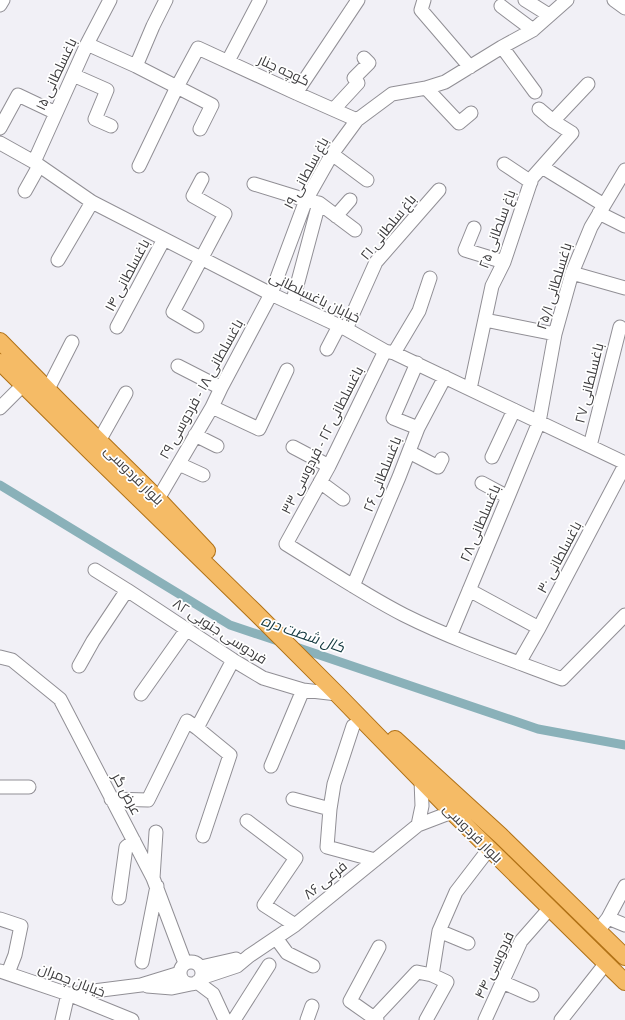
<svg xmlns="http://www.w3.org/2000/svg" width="625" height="1020" font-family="'Crimson Pro',Cairo,serif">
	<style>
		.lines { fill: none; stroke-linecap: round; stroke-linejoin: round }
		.canal { stroke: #8ab1b9; stroke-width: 9 }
		.minor-casing { stroke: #918f95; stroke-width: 15 }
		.major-casing { stroke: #b07116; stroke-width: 18 }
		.minor { stroke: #fff; stroke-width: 13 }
		.major { stroke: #f5bb66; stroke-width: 16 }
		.labels { text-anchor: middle; stroke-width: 3.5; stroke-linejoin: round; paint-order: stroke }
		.street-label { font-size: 14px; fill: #3d3c3e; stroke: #fff }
		.water-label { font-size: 15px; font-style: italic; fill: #11373e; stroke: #fff }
	</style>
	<rect width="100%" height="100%" fill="#f1f0f6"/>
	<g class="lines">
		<!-- canal -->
		<path class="canal" d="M 0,485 L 230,625 L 281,642
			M 293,646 L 538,729 L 625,745"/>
		<!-- minor casing -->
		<g class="minor-casing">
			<path id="minor" d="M 424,0 L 421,10 L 470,67
				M 525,0 L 549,15
				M 614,0 L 625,8
				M 0,5 L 3,0
				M 501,6 L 533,30
				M 87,44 L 136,66 L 177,87 L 198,48 L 296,93 L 357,120
				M 502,47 L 535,92
				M 228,61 L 260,0
				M 136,66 L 153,26 L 166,0
				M 73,75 L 107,90 L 95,119 L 111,126
				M 426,88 L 459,123 L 471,113
				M 296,93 L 358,0
				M 334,109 L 358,83 L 354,78 L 369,63 L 364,58
				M 553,121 L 588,84
				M 0,128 L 18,95 L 56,113
				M 0,143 L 34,162 L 92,202 L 271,294 L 346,329 L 385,351 L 394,353 L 625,463
				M 332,154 L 367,180
				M 34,162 L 87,44 L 110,0
				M 504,164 L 531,182
				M 139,166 L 177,87 L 212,105 L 200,129
				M 542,167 L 604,205
				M 254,184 L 306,200 L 319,203 L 355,230
				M 25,191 L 39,166
				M 599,213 L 625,226
				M 336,216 L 350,200
				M 474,228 L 465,250 L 504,262
				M 58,260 L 92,202
				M 572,273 L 625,288
				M 292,304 L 319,203
				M 485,320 L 555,334
				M 197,326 L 173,312 L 225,214 L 193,196 L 202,179
				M 117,327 L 164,239
				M 346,329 L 376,262 L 439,190
				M 327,349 L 339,326
				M 385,351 L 329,466 L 286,544 C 325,568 363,594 404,615 C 454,640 509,659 562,679 L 625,615
				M 394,353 L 419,311 L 430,278
				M 417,363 L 393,418 L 418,428
				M 178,366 L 221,388
				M 48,389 L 72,342
				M 470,389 L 492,286 L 504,262 L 532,178 L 572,133 L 553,121 L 539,109
				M 212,407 L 259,429 L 287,370
				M 0,408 L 23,385
				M 195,435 L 217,446
				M 99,441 L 126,393
				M 590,446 L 620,327
				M 293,447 L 329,466
				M 409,452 L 438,467 L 442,459
				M 492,457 L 514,410
				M 179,464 L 203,475
				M 320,482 L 343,499
				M 482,483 L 508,497
				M 158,499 L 212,407 L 221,388 L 271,294 L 306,200 L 332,154 L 357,120 L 392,94 L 426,88 L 445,82 L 502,47 L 533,30 L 567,0
				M 95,570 L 127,590 L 233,660 L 263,678 L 303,690 L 337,694
				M 353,586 L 399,477 L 418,428 L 445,377
				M 469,590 L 539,628
				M 450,636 L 508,497 L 539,422 L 555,334 L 572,273 L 591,227 L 625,170
				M 0,657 L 12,660 L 60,699 L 153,878 L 185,963
				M 519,663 L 539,628 L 625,465
				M 79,666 L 93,641 L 127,590
				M 141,694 L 187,629
				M 353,726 L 334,784 L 330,809 L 327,847 L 375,860
				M 197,728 L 230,755 L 203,836
				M 271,766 L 303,690
				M 0,787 L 29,787
				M 111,799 L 148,800 L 187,721 L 197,728 L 233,660
				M 293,799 L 330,809
				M 247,821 L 296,858 L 264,905 L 295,925
				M 418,825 L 422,806 L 421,780
				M 153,878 L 156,832
				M 119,898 L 126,847 L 134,841
				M 608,918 L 625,925
				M 0,919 L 21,926 L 15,955 L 8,973
				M 439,931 L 468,943
				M 598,931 L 608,918 L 625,886
				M 276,938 L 287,953 L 313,966
				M180 973a11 11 0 1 1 22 0a11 11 0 1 1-22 0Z
				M 142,962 L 157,886
				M 201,967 L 236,959
				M 0,971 L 68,994 L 132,1020
				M 432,975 L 439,931 L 456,892 L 489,849
				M 201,978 L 237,966 L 249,956 L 295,925 L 418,825 L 452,812
				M 197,982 L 213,994 L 225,1020
				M 502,982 L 532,995
				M 147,986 L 172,988 L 191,984
				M 70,994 L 141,985 L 180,973
				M 62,1020 L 68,994
				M 234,1020 L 269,965
				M 307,1020 L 312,1006
				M 372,1020 L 417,972 L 432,975 L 447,982 L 426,1020
				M 377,1020 L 350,1001 L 379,947
				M 485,1020 L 521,941 L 550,908
				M 561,1020 L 606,963"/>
		</g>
		<!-- major casing -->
		<g class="major-casing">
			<path id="major" d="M 0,341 L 60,402 L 158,499 L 207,551
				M 0,362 L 92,453 L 255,612 L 337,694 L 452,812 L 625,982
				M 395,739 L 501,836 L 625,957"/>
		</g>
		<!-- minor -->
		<use href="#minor" class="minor"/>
		<!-- major -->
		<use href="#major" class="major"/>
	</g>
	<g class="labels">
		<!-- street labels -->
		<g class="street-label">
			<text transform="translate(284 70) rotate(25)" y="5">کوچه چنار</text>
			<text transform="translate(56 74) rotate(-65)" y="5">باغسلطانی ۱۵</text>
			<text transform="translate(306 173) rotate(-62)" y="5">باغ سلطانی ۱۹</text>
			<text transform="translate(388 227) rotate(-51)" y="5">باغ سلطانی ۲۱</text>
			<text transform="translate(497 229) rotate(-70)" y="5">باغ سلطانی ۲۵</text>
			<text transform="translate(127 275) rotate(-62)" y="5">باغسلطانی ۱۴</text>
			<text transform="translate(554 286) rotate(-73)" y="5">باغسلطانی ۲۵/۱</text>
			<text transform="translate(315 297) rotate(26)" y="5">خیابان باغسلطانی</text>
			<text transform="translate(589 383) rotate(-76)" y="5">باغسلطانی ۲۷</text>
			<text transform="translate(201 389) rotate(-61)" y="5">باغسلطانی ۱۸ - فردوسی ۲۹</text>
			<text transform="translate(322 440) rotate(-63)" y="5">باغسلطانی ۲۲ - فردوسی ۳۳</text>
			<text transform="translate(382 474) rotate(-68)" y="5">باغسلطانی ۲۶</text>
			<text transform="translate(134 475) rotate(45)" y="5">بلوار فردوسی</text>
			<text transform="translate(480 523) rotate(-67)" y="5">باغسلطانی ۲۸</text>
			<text transform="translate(559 557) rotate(-62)" y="5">باغسلطانی ۳۰</text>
			<text transform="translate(220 631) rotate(33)" y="5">فردوسی جنوبی ۸۲</text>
			<text transform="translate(127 794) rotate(62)" y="5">عرض گر</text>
			<text transform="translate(473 833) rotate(45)" y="5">بلوار فردوسی</text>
			<text transform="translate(325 880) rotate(-39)" y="5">فرعی ۸۶</text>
			<text transform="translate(494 965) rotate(-64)" y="5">فردوسی ۴۴</text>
			<text transform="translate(72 980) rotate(21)" y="5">خیابان چمران</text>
		</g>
		<!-- water labels -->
		<g class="water-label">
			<text transform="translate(303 634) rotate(19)" y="5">کال شصت دره</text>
		</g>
	</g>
</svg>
